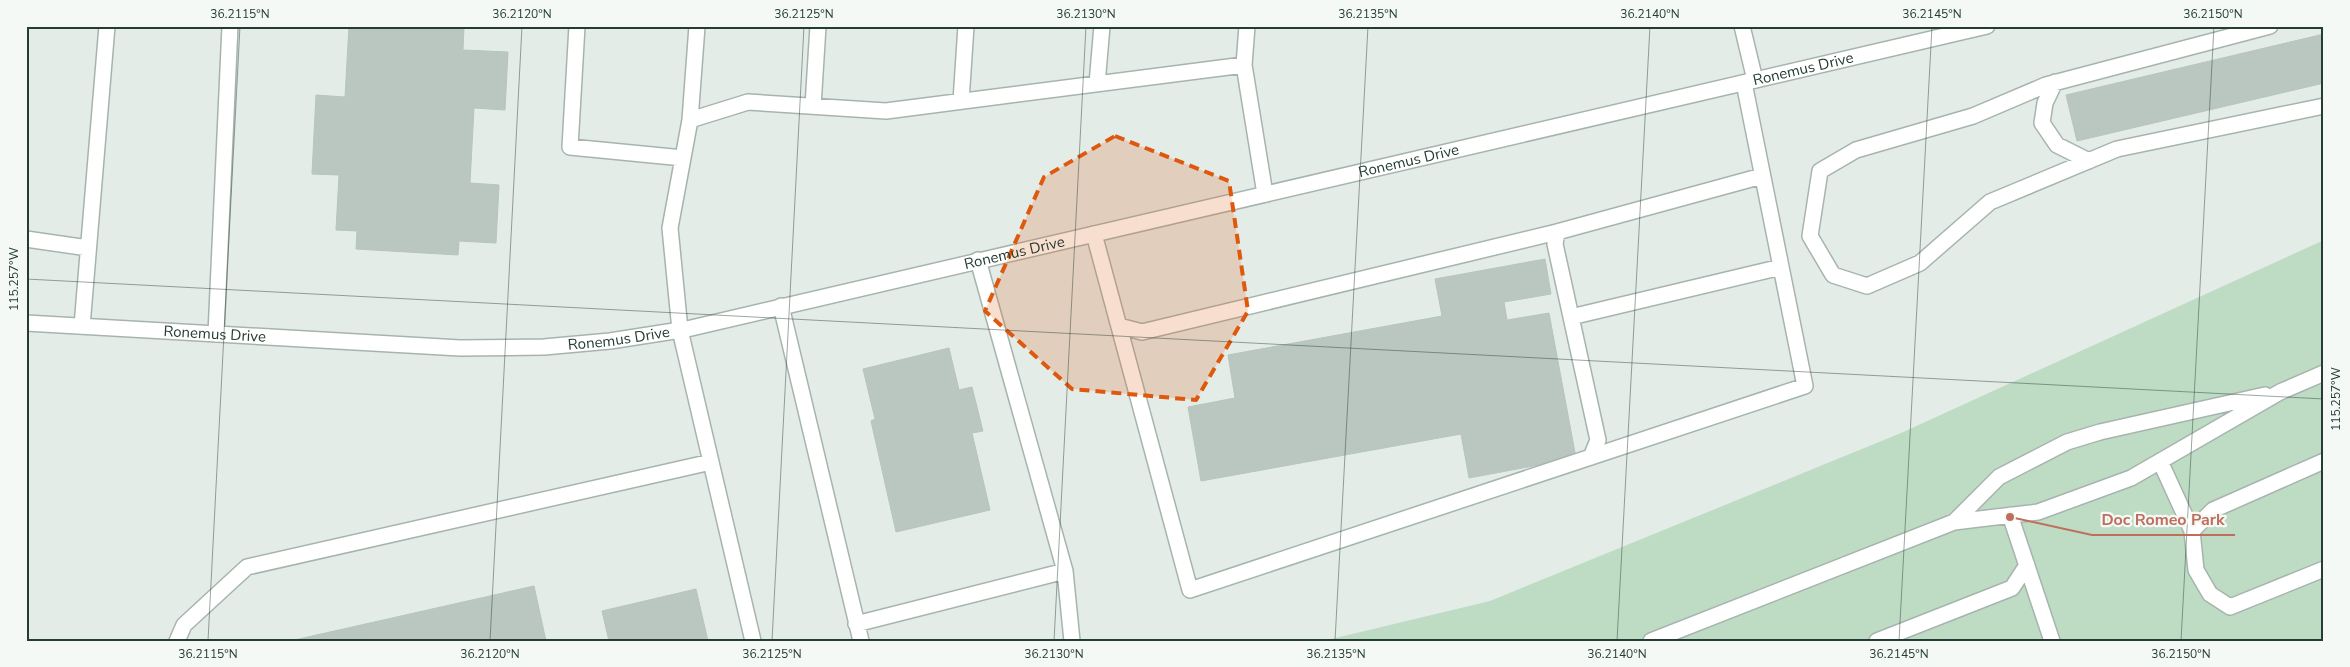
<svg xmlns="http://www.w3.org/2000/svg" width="2350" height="667" font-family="'Nunito Sans',sans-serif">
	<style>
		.green { fill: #bedcc4 }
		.building { fill: #b9c7c0; stroke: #b6c5be }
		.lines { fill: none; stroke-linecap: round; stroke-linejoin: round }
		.lane-casing { stroke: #a7b4ae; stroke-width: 18 }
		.street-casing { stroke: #a7b4ae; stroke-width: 18 }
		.lane { stroke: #fff; stroke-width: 15 }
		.street { stroke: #fff; stroke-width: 15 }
		.marked { fill: #de580e; fill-opacity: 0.2; stroke: #de580e; stroke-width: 4; stroke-dasharray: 10 6; stroke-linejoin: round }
		.ticks { fill: none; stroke: #243c34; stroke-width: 1; stroke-opacity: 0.45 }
		.labels { text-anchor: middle; stroke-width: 4.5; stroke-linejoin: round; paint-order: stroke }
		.street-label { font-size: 15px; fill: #243c34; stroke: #f4f9f6 }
		.leader { fill: none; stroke: #c06e5c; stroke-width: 2 }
		.callout-dot { fill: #c06e5c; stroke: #f4f9f6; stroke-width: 2 }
		.callout-label { font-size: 16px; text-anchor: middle; font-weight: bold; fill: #c06e5c; stroke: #f4f9f6; stroke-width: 4.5; stroke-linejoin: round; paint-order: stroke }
		.neatline { fill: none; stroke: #243c34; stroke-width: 2 }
		.ticks-label { font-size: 12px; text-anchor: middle; fill: #243c34 }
	</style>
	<rect width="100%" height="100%" fill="#e4ece8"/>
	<!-- green -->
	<path class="green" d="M 2324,240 L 2324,641 L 1323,641 L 1490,601 L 1901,433 Z"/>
	<!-- building -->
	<path class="building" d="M 349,26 L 464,26 L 463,50 L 508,52 L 505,110 L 474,108 L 470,183 L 499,185 L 496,243 L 459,241 L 458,255 L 356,249 L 357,231 L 336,230 L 339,175 L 312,174 L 316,95 L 345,97 Z
		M 2324,34 L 2324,83 L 2077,141 L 2066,95 Z
		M 1545,259 L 1551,294 L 1504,302 L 1507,320 L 1549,313 L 1576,458 L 1469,478 L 1461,434 L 1201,481 L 1188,407 L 1235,398 L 1228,355 L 1442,316 L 1435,279 Z
		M 949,348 L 959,390 L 972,387 L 983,431 L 972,433 L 990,510 L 896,532 L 871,421 L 875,419 L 863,369 Z
		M 534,586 L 546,641 L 290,641 Z
		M 696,589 L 708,641 L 609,641 L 602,611 Z"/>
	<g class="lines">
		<!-- lane casing -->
		<g class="lane-casing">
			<path id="lane" d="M 577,26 L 570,147 L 683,158
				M 1247,26 L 1244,65 L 1265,194
				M 1742,26 L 1755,80
				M 2270,26 L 2046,85 L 1973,116 L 1856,150 L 1820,171 L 1810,236 L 1833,275 L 1867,286 L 1920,263 L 1990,202 L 2117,149 L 2324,106
				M 2055,82 L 2045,103 L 2042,123 L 2057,145 L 2089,161
				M 1097,84 L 1102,26
				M 961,101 L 966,26
				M 813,106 L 818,26
				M 690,120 L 697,26
				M 1094,234 L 1190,590 L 1805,386 L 1744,83
				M 26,239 L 88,248
				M 978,260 L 1065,571 L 1072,641
				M 781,306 L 861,641
				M 1571,317 L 1781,267
				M 82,326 L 107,26
				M 1119,326 L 1142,332 L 1557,232
				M 216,334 L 230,26
				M 1591,457 L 1598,440 L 1555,244 L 1557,232 L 1762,176
				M 2160,461 L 2192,531
				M 2324,461 L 2213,510 L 2192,531 L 2196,570 L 2210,594 L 2230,607 L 2324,569
				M 2010,515 L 2052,641
				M 1954,522 L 1999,477 L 2067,442 L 2100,432 L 2265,395
				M 856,624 L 1065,571
				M 177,641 L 184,625 L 247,567 L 711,462
				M 753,641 L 680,330 L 670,228 L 690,120 L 748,102 L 886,111 L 1244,65
				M 1651,641 L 1954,522 L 2038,512 L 2131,478 L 2280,392 L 2324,373
				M 1877,641 L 2012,588 L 2027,565"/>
		</g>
		<!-- street casing -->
		<g class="street-casing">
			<g id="street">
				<path id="s1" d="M 26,323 L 460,348 L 544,347 L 610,341 L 687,329 L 1987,26"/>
			</g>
		</g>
		<!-- lane -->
		<use href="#lane" class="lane"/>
		<!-- street -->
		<use href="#street" class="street"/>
	</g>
	<!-- marked area -->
	<path class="marked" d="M 1115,136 L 1229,181 L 1248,311 L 1196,400 L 1072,389 L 985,311 L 1044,177 Z"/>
	<!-- ticks -->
	<path class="ticks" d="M 26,279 L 2324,399M 208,641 L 240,26M 490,641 L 522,26M 772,641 L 804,26M 1054,641 L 1086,26M 1335,641 L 1368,26M 1617,641 L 1650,26M 1899,641 L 1932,26M 2181,641 L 2214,26"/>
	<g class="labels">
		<!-- street labels -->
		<g class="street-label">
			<text dy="5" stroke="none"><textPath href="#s1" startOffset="1809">Ronemus Drive</textPath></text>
			<text dy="5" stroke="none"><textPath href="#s1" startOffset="1404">Ronemus Drive</textPath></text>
			<text dy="5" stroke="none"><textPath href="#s1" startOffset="999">Ronemus Drive</textPath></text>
			<text dy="5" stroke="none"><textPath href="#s1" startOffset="189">Ronemus Drive</textPath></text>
			<text dy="5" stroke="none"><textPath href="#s1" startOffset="594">Ronemus Drive</textPath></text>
		</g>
	</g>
	<!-- callouts -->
	<path class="leader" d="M2010 517L2092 535H2235"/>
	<circle class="callout-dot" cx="2010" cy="517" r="5"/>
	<g class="callout-label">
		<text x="2163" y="525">Doc Romeo Park</text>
	</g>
	<!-- border -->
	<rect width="2350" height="667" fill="none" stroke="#f4f9f6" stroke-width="55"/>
	<rect x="28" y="28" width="2294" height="612" class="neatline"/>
	<g class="ticks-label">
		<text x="240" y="18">36.2115°N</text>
		<text x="522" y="18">36.2120°N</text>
		<text x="804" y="18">36.2125°N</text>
		<text x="1086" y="18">36.2130°N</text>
		<text x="1368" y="18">36.2135°N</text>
		<text x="1650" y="18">36.2140°N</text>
		<text x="1932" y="18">36.2145°N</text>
		<text x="2213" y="18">36.2150°N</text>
		<text transform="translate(14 279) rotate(-90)" y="4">115.257°W</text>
		<text transform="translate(2336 399) rotate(-90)" y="4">115.257°W</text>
		<text x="208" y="658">36.2115°N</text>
		<text x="490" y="658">36.2120°N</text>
		<text x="772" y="658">36.2125°N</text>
		<text x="1054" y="658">36.2130°N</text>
		<text x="1336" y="658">36.2135°N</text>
		<text x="1617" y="658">36.2140°N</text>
		<text x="1899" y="658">36.2145°N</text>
		<text x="2181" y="658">36.2150°N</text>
	</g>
</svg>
